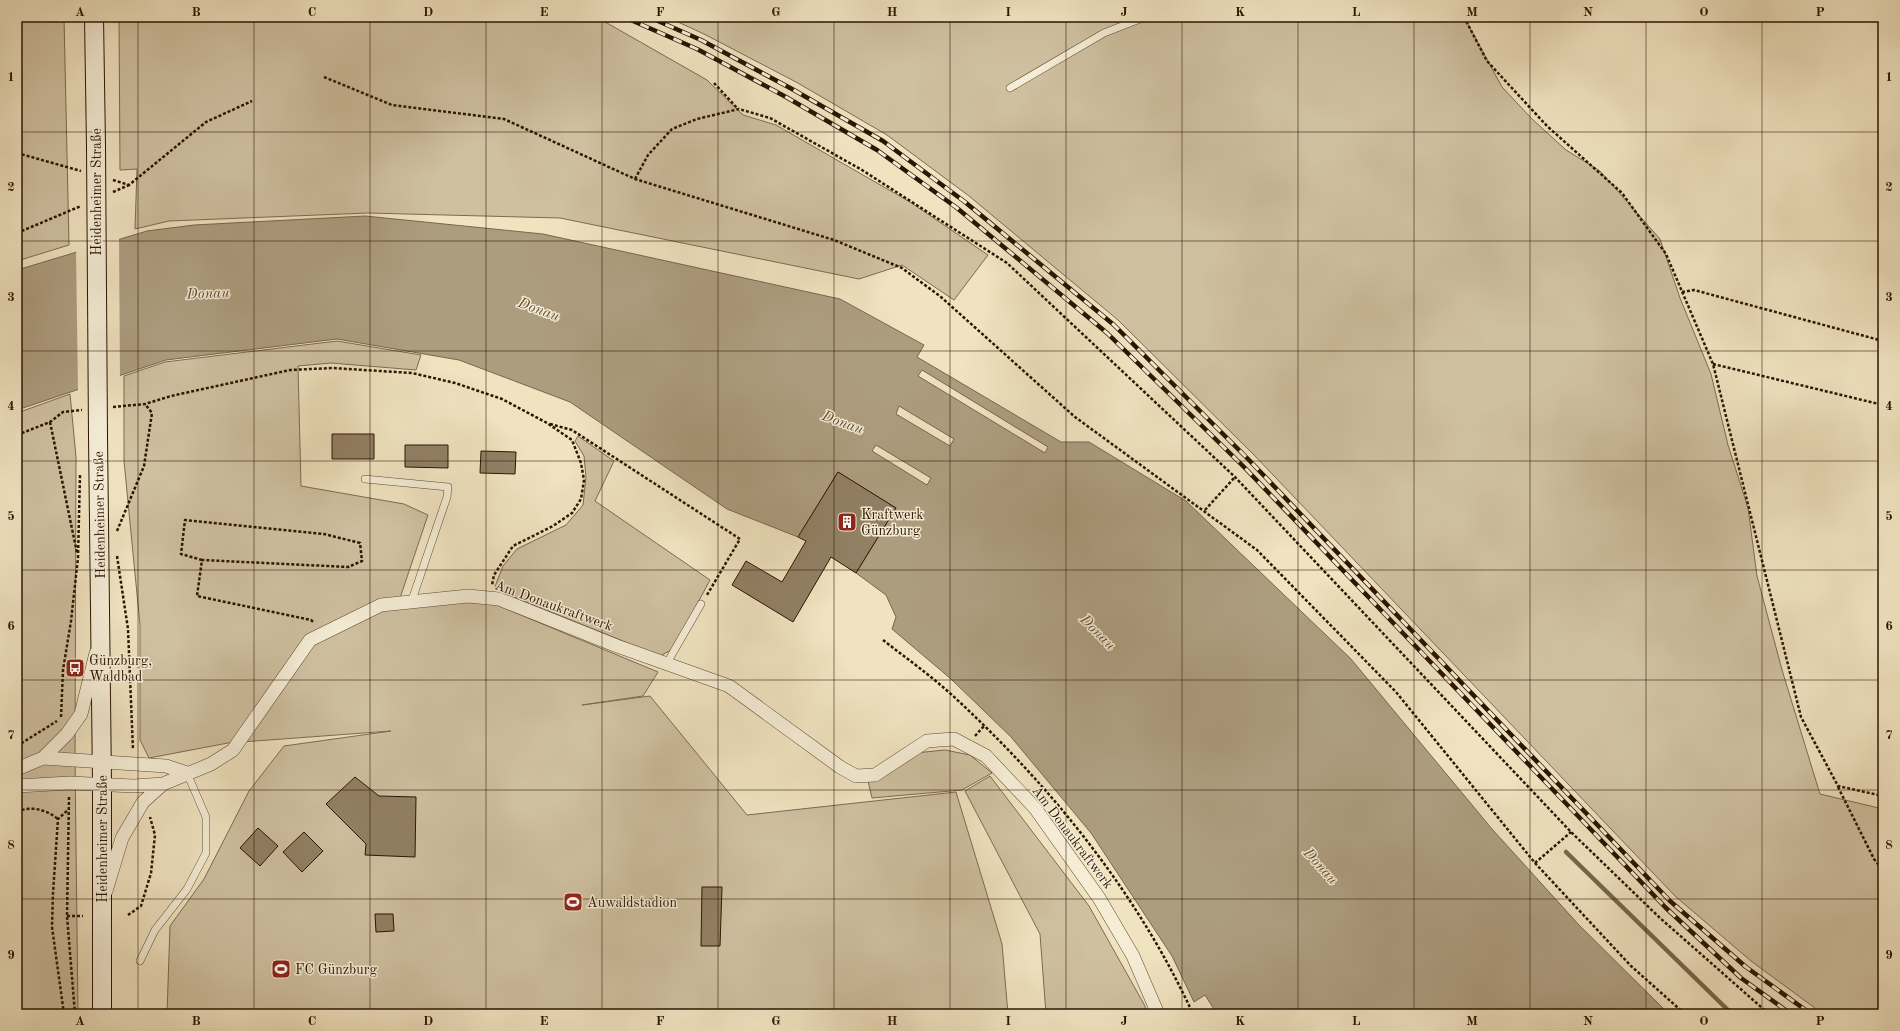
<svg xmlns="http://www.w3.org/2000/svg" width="1900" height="1031" font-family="'Old Standard TT',serif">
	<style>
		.green { fill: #cfc0a0; stroke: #7e6a51 }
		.water { fill: #ad9d7f; stroke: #79664d; fill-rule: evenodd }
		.pier { fill: #f0e3c0 }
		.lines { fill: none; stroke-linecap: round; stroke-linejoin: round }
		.stream { stroke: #79664d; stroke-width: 4.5 }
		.building { fill: #928065; stroke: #2c1402 }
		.service-casing { stroke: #5d4832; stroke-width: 8 }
		.minor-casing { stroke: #5d4832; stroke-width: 14 }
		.secondary-casing { stroke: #2c1402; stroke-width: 20 }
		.path { stroke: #2c1402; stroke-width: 2.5; stroke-dasharray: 3 2; stroke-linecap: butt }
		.service { stroke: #f5edd6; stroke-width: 7 }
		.minor { stroke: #f5edd6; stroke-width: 13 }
		.secondary { stroke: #f5edd6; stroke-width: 18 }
		.rail-casing { stroke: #2c1402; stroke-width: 4.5 }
		.rail { stroke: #f5edd6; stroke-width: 3; stroke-dasharray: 9; stroke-linecap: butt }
		.secondary-bridge-casing { stroke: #2c1402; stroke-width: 20; stroke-linecap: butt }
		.secondary-bridge { stroke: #f5edd6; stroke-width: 18 }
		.grid { fill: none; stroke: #2c1402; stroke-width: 1; stroke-opacity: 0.55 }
		.labels { text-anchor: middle; stroke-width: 3; stroke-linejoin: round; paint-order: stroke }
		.street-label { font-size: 14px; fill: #2c1402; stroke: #f5edd6 }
		.poi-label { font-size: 14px; fill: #2c1402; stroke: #f5edd6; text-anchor: start }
		.water-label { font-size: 15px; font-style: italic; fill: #604b34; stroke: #f5edd6 }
		.neatline { fill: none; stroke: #2c1402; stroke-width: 1.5 }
		.grid-label { font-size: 13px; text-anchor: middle; font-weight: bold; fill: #2c1402 }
	</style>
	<rect width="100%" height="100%" fill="#f0e3c0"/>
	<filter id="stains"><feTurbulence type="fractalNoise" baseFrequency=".005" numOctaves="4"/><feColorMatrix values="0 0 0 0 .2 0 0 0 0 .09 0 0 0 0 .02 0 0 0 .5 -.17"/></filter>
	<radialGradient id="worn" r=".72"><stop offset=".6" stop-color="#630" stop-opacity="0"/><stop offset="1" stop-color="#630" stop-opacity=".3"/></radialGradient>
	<!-- green -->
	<path class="green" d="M 17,17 L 64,17 L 69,245 L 17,261 Z
		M 119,17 L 593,17 L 607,23 L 707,80 L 743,115 L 776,125 L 910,202 L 988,255 L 954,300 L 902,265 L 859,279 L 560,218 L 368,213 L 169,221 L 135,229 L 137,169 L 120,170 Z
		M 667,17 L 1464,17 L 1502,87 L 1532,119 L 1566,150 L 1600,171 L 1660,239 L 1680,298 L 1711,374 L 1728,445 L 1748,508 L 1757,576 L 1782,670 L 1820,794 L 1883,809 L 1883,1014 L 1823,1014 L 1751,961 L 1675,896 L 1254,455 L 1118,320 L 969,196 L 887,135 L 796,82 L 704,34 Z
		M 337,341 L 421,355 L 416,370 L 331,363 L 298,366 L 301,486 L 404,504 L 428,515 L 400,598 L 492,603 L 658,672 L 643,696 L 582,705 L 650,696 L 747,815 L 956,792 L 1002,944 L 1008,1014 L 167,1014 L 170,926 L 204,879 L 249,791 L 284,746 L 391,731 L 228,743 L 149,758 L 140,740 L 140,625 L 124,461 L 124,376 L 165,362 Z
		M 70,394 L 76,457 L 75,759 L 78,1014 L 17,1014 L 17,413 Z
		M 578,436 L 614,461 L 595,501 L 710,580 L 673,649 L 660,656 L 494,589 L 503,566 L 517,549 L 566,525 L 583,505 L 586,477 L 584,456 L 575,441 Z
		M 945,750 L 970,755 L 992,773 L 962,790 L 872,798 L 868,781 L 915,753 Z
		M 990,776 L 1089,906 L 1145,1006 L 1146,1014 L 1046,1014 L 1040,934 L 965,791 Z"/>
	<!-- water -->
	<path class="water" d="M 365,216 L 543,234 L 840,299 L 924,345 L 917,357 L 1061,442 L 1089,442 L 1186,501 L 1351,659 L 1492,829 L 1579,925 L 1669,1014 L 1217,1014 L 1205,995 L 1194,1002 L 1172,956 L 1091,833 L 1011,737 L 951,679 L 892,629 L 896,617 L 886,595 L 856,573 L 896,508 L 838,472 L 798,537 L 727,509 L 570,402 L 459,360 L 337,339 L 166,360 L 17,410 L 17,270 L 147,231 L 194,225 ZM 922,370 L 1048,447 L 1045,453 L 918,376 ZM 899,406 L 954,439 L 950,446 L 896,414 ZM 876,445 L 931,478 L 927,485 L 872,451 Z"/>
	<!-- pier -->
	<path class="pier" d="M 119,238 L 120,377 L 78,391 L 76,250 Z"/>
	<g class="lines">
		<!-- stream -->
		<path class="stream" d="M 1566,852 L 1732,1014"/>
	</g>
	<!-- building -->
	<path class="building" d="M 332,434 L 374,434 L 374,459 L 332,459 Z
		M 405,445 L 448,445 L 448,468 L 405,467 Z
		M 481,451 L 516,452 L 515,474 L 480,473 Z
		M 838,472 L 896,508 L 856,573 L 831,557 L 793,622 L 732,585 L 746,561 L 782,582 L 806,541 L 798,537 Z
		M 355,777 L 379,796 L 416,797 L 415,857 L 365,855 L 366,844 L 326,804 Z
		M 258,828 L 278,846 L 260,866 L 240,848 Z
		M 304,832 L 323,851 L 302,872 L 283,852 Z
		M 702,887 L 722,887 L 720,946 L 701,946 Z
		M 375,914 L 393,914 L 394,931 L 376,932 Z"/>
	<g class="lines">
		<!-- service casing -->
		<g class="service-casing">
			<path id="service" d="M 1010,88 L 1104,33 L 1145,17
				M 365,479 L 448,487 L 447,497 L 412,600
				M 667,663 L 701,604
				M 140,961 L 155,930 L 187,889 L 206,853 L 206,817 L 187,773"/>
		</g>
		<!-- minor casing -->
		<g class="minor-casing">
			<path id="minor" d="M 43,758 L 67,734 L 81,714 L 96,653
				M 17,769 L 43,758 L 166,766 L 187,773
				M 17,786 L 70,783 L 134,786 L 163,784 L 211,764 L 233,750 L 310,640 L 381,605 L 468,596 L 499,599 L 617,646 L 729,686 L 840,767 L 856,776 L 875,775 L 927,741 L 954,739 L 986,756 L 1035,808 L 1099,898 L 1133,956 L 1158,1014
				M 106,891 L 122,838 L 143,802 L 163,784"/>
		</g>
		<!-- secondary casing -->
		<g class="secondary-casing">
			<path id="secondary" d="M 94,17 L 96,147
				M 98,436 L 102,784 L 102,1014"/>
		</g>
		<!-- path -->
		<path class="path" d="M 1464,17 L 1487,61 L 1547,126 L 1622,193 L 1666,254 L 1713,364 L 1801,717 L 1838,786 L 1883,796
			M 324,77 L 392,105 L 504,119 L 635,179 L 834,240 L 902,268 L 941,297 L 1075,417 L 1257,550 L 1396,692 L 1535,863 L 1631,966 L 1685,1014
			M 714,83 L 738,109
			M 17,153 L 81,171
			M 635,179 L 648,155 L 672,129 L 697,119 L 739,109 L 770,118 L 862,170 L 1007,263 L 1235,477 L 1571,832 L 1660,918 L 1769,1014
			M 113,180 L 129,185 L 206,122 L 252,101
			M 113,192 L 129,185
			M 17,233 L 81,206
			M 1682,292 L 1694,290 L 1883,341
			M 1713,364 L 1883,405
			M 113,407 L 145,404 L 171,396 L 290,370 L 332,368 L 412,373 L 455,383 L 502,399 L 547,423 L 572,440 L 581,463 L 584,480 L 581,499 L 572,513 L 553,526 L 513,546 L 494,575 L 492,585
			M 50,422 L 77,553
			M 550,424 L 572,430 L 740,539 L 707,595
			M 17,435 L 50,422 L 63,412 L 82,410
			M 1205,510 L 1235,477
			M 117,531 L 144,466 L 152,413 L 145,404
			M 117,556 L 128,629 L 133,750
			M 202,560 L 181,554 L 185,520 L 324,534 L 360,543 L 362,561 L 348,567 L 202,560 L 197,596 L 311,620 L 314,623
			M 883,640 C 906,658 930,675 952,695 C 1050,785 1137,892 1193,1014
			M 61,717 L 63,670 L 71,621 L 78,558 L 80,475
			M 975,736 L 984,726
			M 17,746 L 57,721
			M 1838,787 L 1874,859 L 1883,870
			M 69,797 L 67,916 L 75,1014
			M 17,812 C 31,805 47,810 58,819
			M 1535,863 L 1571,832
			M 128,915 L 141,906 L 151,873 L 155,835 L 150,817
			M 67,916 L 83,916
			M 64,1014 L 52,927 L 53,893 L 58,819 L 69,809"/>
		<!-- service -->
		<use href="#service" class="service"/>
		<!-- minor -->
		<use href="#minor" class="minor"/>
		<!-- secondary -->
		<use href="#secondary" class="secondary"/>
		<!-- rail casing -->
		<g class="rail-casing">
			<path id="rail" d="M 624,17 L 697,49 L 786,97 L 877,150 L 957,208 L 1107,333 L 1244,467 L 1666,908 L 1741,978 L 1791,1014
				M 649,17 L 701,40 L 792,89 L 883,141 L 965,202 L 1114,325 L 1249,460 L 1670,901 L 1746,967 L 1811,1014"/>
		</g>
		<!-- rail -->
		<use href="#rail" class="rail"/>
		<!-- secondary-bridge casing -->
		<g class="secondary-bridge-casing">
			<path id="secondary-bridge" d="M 96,147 L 98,436"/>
		</g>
		<!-- secondary-bridge -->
		<use href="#secondary-bridge" class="secondary-bridge"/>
	</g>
	<!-- grid -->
	<path class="grid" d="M 138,17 L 138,1014M 254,17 L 254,1014M 370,17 L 370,1014M 486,17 L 486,1014M 602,17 L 602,1014M 718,17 L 718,1014M 834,17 L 834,1014M 950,17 L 950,1014M 1066,17 L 1066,1014M 1182,17 L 1182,1014M 1298,17 L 1298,1014M 1414,17 L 1414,1014M 1530,17 L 1530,1014M 1646,17 L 1646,1014M 1762,17 L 1762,1014M 17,132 L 1883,132M 17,241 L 1883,241M 17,351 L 1883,351M 17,461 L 1883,461M 17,570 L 1883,570M 17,680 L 1883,680M 17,790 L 1883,790M 17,899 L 1883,899"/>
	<!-- icons -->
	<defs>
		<g id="building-square" transform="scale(1)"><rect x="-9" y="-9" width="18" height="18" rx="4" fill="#8f2418" stroke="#f5edd6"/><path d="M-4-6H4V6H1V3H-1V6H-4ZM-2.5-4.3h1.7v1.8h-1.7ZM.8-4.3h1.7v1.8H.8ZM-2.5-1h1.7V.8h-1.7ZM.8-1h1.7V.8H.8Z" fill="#fff"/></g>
		<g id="bus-square" transform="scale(1)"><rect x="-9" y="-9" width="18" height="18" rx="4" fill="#8f2418" stroke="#f5edd6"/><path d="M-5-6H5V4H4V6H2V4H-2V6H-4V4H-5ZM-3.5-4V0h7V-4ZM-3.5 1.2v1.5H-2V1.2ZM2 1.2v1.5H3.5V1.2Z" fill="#fff"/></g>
		<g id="stadium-square" transform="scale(1)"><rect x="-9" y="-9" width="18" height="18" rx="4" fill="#8f2418" stroke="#f5edd6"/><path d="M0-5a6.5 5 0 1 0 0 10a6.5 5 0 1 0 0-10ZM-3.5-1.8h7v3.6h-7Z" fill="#fff"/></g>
	</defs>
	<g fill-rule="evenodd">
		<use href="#building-square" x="847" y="522"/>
		<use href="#bus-square" x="75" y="668"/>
		<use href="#stadium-square" x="573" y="902"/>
		<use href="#stadium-square" x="281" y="969"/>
	</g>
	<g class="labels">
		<!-- street labels -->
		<g class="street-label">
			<text transform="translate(96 192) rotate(-90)" y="5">Heidenheimer Straße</text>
			<text transform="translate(99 515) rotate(-91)" y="5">Heidenheimer Straße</text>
			<text transform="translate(554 605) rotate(20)" y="5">Am Donaukraftwerk</text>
			<text transform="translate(1073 837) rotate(53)" y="5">Am Donaukraftwerk</text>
			<text transform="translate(102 839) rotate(-90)" y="5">Heidenheimer Straße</text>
		</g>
		<!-- poi labels -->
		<g class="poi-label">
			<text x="861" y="519">Kraftwerk<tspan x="861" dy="16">Günzburg</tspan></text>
			<text x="89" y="665">Günzburg,<tspan x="89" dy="16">Waldbad</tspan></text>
			<text x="587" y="907">Auwaldstadion</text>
			<text x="295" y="974">FC Günzburg</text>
		</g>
		<!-- water labels -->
		<g class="water-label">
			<text transform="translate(208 293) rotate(-2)" y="5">Donau</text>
			<text transform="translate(539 309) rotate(20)" y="5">Donau</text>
			<text transform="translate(843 422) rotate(20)" y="5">Donau</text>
			<text transform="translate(1098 632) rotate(45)" y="5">Donau</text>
			<text transform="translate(1321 866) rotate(48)" y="5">Donau</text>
		</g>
	</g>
	<!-- margin -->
	<rect width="1900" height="1031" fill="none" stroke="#f0e3c0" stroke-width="44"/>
	<rect x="22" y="22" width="1856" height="987" class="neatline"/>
	<g class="grid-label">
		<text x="80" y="16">A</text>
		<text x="196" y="16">B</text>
		<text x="312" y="16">C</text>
		<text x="428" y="16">D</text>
		<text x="544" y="16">E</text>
		<text x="660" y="16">F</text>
		<text x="776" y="16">G</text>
		<text x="892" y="16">H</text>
		<text x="1008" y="16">I</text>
		<text x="1124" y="16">J</text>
		<text x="1240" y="16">K</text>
		<text x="1356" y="16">L</text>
		<text x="1472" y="16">M</text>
		<text x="1588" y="16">N</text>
		<text x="1704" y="16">O</text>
		<text x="1820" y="16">P</text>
		<text x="11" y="81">1</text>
		<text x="1889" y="81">1</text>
		<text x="11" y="191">2</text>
		<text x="1889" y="191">2</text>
		<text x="11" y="301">3</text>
		<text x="1889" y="301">3</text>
		<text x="11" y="410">4</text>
		<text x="1889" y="410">4</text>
		<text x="11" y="520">5</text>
		<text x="1889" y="520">5</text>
		<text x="11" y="630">6</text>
		<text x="1889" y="630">6</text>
		<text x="11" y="739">7</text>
		<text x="1889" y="739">7</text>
		<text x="11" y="849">8</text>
		<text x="1889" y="849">8</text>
		<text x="11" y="959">9</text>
		<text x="1889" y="959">9</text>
		<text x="80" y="1025">A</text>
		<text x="196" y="1025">B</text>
		<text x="312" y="1025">C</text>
		<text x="428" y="1025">D</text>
		<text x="544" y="1025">E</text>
		<text x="660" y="1025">F</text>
		<text x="776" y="1025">G</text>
		<text x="892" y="1025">H</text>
		<text x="1008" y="1025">I</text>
		<text x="1124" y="1025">J</text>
		<text x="1240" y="1025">K</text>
		<text x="1356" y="1025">L</text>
		<text x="1472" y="1025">M</text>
		<text x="1588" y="1025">N</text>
		<text x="1704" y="1025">O</text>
		<text x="1820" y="1025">P</text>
	</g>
	<rect width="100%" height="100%" filter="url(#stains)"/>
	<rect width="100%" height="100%" fill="url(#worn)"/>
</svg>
